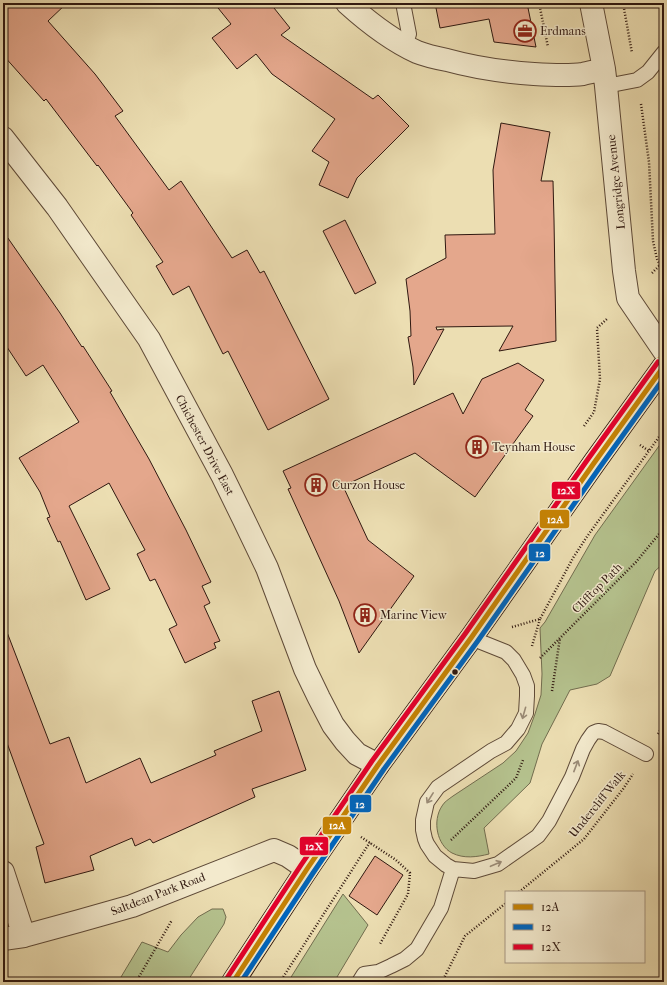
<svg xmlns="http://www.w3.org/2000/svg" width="667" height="985" font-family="'IM FELL French Canon',serif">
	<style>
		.green { fill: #b5c28e; stroke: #726d4f }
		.building { fill: #e4a78c; stroke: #2f1810 }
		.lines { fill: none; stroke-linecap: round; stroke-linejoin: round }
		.service-casing { stroke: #5e4a38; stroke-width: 16 }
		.minor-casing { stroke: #5e4a38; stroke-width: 24 }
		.primary-casing { stroke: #2f1810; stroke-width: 24 }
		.path { stroke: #2f1810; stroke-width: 2.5; stroke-dasharray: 1 2; stroke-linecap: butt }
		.service { stroke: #f3eacd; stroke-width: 14 }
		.minor { stroke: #f3eacd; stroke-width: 22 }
		.primary { stroke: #e6bf79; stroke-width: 22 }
		.bus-1-casing { stroke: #f3eacd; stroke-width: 8 }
		.bus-2-casing { stroke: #f3eacd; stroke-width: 8 }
		.bus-3-casing { stroke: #f3eacd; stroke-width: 8 }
		.bus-1 { stroke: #c58204; stroke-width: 5 }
		.bus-2 { stroke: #0065bd; stroke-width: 5 }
		.bus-3 { stroke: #e4002b; stroke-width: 5 }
		.oneway { stroke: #9b8c78 }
		.bus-dot { fill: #2f1810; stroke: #f3eacd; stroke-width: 1.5 }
		.labels { text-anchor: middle; stroke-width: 3; stroke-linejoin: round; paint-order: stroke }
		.poi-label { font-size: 12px; fill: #2f1810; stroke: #f3eacd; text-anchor: start }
		.street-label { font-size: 12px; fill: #2f1810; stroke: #f3eacd }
		.line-badge { stroke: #f3eacd; stroke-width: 1.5 }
		.badge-label { font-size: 11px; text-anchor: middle; font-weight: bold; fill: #fff }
	</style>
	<rect width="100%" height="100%" fill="#ecdeb2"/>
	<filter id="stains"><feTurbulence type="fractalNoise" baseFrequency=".005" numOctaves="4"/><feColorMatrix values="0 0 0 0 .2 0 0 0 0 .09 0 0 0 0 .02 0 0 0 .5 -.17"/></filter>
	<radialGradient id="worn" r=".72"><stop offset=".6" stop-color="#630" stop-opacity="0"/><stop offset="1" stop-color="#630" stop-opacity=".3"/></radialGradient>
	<!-- green -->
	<path class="green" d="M 664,439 L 664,563 L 655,571 L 610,676 L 597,684 L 570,690 L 542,744 L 530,783 L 484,828 L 489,854 C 477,857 464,859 452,853 C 437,845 432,821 442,806 C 444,802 449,799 453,796 L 503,763 L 516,751 L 528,733 L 535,714 L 541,695 L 542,674 L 540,628 L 545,622 L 595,535 Z
		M 343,894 L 368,925 L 334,982 L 288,982 Z
		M 212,909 L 223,909 L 226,917 L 224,924 L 187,982 L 118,982 L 142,942 L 168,952 L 181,935 L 198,917 Z"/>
	<!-- building -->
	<path class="building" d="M 3,3 L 67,3 L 48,21 L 95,74 L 123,111 L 115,116 L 169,190 L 181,181 L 232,258 L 247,250 L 260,273 L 264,271 L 329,399 L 268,430 L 228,351 L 223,354 L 189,286 L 173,295 L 156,266 L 163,262 L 131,215 L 133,213 L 98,165 L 97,166 L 46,99 L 44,101 L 3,55 Z
		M 214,3 L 270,3 L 290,28 L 281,35 L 373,99 L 378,95 L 409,126 L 357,178 L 348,198 L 319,185 L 329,162 L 312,151 L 335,119 L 272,74 L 256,54 L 237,69 L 212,38 L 231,24 Z
		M 435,3 L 527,3 L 536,47 L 494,42 L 489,19 L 440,28 Z
		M 501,123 L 550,132 L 541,181 L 553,181 L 554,220 L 556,341 L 499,351 L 513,326 L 436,327 L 437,330 L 444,329 L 414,385 L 413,367 L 408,337 L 411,336 L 410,311 L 406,279 L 446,258 L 445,235 L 495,234 L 493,170 Z
		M 345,220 L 376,283 L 355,294 L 323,231 Z
		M 3,231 L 60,313 L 82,347 L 83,346 L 112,391 L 110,392 L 149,459 L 186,530 L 211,582 L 202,586 L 210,603 L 204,606 L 220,641 L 214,643 L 216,648 L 185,663 L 169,629 L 177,625 L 155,579 L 150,581 L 137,554 L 145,550 L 109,483 L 69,506 L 110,589 L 86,600 L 60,541 L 58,542 L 47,518 L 50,517 L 40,492 L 19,458 L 79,422 L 43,365 L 26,376 L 3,341 Z
		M 518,363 L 544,380 L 525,410 L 533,416 L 475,497 L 415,453 L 343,486 L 368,540 L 414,576 L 359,653 L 339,601 L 288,489 L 291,488 L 283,471 L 453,393 L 463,414 L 482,379 Z
		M 5,627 L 50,744 L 69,737 L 86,783 L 140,758 L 151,783 L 216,755 L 214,751 L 262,731 L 252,701 L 279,691 L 306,770 L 252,789 L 255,797 L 153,843 L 150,839 L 135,846 L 132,838 L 90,856 L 94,870 L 45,883 L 36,847 L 44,844 L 3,732 L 3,628 Z
		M 375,856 L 403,875 L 377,915 L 349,896 Z"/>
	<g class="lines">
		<!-- service casing -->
		<g class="service-casing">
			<path id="service" d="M 403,3 L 409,34 L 405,46
				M 606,86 L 637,80 L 648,72 L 664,52
				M 471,638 L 506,652 L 514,660 L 523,675 L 527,686 L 527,696 L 526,713 L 518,729 L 506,743 L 491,751 L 438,787 L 427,802 L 423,820 L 423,830 L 425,839 L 427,844 L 435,856 L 446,865 L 453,869 L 474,871 L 498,864 L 538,836 L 549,821 L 572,777 L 583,749 L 588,740 L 593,733 L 598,731 L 604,732 L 646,754
				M 359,982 L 364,974 L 378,972 L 391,966 L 405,959 L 417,949 L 441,908 L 453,869"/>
		</g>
		<!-- minor casing -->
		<g class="minor-casing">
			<path id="minor" d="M 347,3 C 368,22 391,40 417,52 C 427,56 437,58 447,60 C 476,68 504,72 534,74 C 550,75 567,76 583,74 C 590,72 597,71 604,69
				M 591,3 L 604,69 L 606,86 L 624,271 L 628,298 L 664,351
				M 3,138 L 57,207 L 149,339 L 222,475 L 243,518 L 267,568 L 305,669 L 319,698 L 333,725 L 345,741 L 357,754 L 378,765
				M 3,872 L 24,936
				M 3,939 L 24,936 L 79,921 L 132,906 L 274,850 L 288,856 L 307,869"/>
		</g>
		<!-- primary casing -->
		<g class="primary-casing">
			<path id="primary" d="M 233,982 L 307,869 L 378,765 L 471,638 L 594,463 L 664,366"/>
		</g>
		<!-- path -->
		<path class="path" d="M 539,3 L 548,47
			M 623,3 L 632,53
			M 641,104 L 649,162 L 653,241 L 657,259 L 660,265
			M 652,273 L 660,265 L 664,268
			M 584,426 L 594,412 L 600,379 L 597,328 L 608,318
			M 640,445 L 649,451
			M 512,627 L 540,619 L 573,558 L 586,538 L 664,430
			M 532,646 L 540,619
			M 540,658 L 636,562 L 664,528
			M 552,691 L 560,638
			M 658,734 L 664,724
			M 361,837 L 396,860 L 410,873 L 408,894 L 380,944
			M 451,840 L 516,778 L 523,760
			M 519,892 L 584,839 L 623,789 L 633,774
			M 136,982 L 172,920
			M 280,982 L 370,842
			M 442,982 L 465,936 L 506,903"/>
		<!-- service -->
		<use href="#service" class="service"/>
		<!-- minor -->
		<use href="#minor" class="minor"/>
		<!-- primary -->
		<use href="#primary" class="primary"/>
		<!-- bus-1 casing -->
		<g class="bus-1-casing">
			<path id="bus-1" d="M 233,982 L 307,869 L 378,765 L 471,638 L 594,463 L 664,366"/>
		</g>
		<!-- bus-2 casing -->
		<g class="bus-2-casing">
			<path id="bus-2" d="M 241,982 L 313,873 L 384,769 L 477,642 L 600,467 L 664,378"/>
		</g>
		<!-- bus-3 casing -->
		<g class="bus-3-casing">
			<path id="bus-3" d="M 227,978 L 301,865 L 372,761 L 465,634 L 588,459 L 658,362"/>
		</g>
		<!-- bus-1 -->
		<use href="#bus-1" class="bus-1"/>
		<!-- bus-2 -->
		<use href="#bus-2" class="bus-2"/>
		<!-- bus-3 -->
		<use href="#bus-3" class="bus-3"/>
	</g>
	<!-- one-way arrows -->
	<defs><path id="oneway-shaft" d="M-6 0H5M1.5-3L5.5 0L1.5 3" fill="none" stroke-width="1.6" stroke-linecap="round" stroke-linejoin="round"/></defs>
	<g class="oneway">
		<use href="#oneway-shaft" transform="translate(524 713) rotate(106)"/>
		<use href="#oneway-shaft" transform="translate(576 766) rotate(-69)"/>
		<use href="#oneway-shaft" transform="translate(430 798) rotate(122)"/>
		<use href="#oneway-shaft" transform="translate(496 864) rotate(-23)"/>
	</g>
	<!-- icons -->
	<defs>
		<g id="office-ring" transform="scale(1.15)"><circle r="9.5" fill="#f3eacd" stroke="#8f2418" stroke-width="1.5"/><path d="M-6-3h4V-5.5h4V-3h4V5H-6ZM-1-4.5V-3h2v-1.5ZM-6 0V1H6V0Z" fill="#8f2418"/></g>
		<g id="building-ring" transform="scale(1.15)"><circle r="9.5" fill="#f3eacd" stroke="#8f2418" stroke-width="1.5"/><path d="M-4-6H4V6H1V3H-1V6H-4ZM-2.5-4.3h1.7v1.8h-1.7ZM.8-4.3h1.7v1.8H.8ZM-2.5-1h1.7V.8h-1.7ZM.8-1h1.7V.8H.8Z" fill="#8f2418"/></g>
	</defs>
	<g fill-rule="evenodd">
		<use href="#office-ring" x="525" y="31"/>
		<use href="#building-ring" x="477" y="447"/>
		<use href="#building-ring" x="316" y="485"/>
		<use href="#building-ring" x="365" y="615"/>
	</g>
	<!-- markers -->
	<circle class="bus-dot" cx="455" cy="672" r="3.5"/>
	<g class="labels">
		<!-- poi labels -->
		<g class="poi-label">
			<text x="540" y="35">Erdmans</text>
			<text x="492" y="451">Teynham House</text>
			<text x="332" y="489">Curzon House</text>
			<text x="380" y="619">Marine View</text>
		</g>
		<!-- street labels -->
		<g class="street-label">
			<text transform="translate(616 182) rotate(-96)" y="4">Longridge Avenue</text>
			<text transform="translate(205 445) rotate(62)" y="4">Chichester Drive East</text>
			<text transform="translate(597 588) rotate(-45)" y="4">Clifftop Path</text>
			<text transform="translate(597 804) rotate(-51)" y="4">Undercliff Walk</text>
			<text transform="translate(158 894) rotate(-21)" y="4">Saltdean Park Road</text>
		</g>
	</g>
	<g class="line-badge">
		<rect x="551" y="481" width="30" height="19" rx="4" fill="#e4002b"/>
		<rect x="539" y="509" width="31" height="20" rx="4" fill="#c58204"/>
		<rect x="528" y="543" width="23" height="19" rx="4" fill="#0065bd"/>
		<rect x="349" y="794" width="23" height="19" rx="4" fill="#0065bd"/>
		<rect x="322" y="816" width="30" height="19" rx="4" fill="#c58204"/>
		<rect x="299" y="836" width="30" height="20" rx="4" fill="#e4002b"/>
	</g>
	<g class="badge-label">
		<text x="566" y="494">12X</text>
		<text x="555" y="523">12A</text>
		<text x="540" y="557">12</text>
		<text x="360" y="808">12</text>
		<text x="337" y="829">12A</text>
		<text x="314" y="850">12X</text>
	</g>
	<!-- margin -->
	<rect width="667" height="985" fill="none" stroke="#ecdeb2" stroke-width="16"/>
	<rect x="4" y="4" width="659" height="977" fill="none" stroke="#2f1810" stroke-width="2"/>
	<rect x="8" y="8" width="651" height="969" fill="none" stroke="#2f1810"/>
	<!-- legend -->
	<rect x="505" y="891" width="140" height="72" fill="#f3eacd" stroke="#a59681"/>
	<rect x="513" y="904" width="20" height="6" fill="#c58204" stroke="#a59681"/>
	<text x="541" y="911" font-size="12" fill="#2f1810">12A</text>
	<rect x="513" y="924" width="20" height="6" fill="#0065bd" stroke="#a59681"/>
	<text x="541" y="931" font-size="12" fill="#2f1810">12</text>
	<rect x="513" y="944" width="20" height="6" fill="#e4002b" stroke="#a59681"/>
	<text x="541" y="951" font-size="12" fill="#2f1810">12X</text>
	<rect width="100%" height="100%" filter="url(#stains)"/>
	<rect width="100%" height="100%" fill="url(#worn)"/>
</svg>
